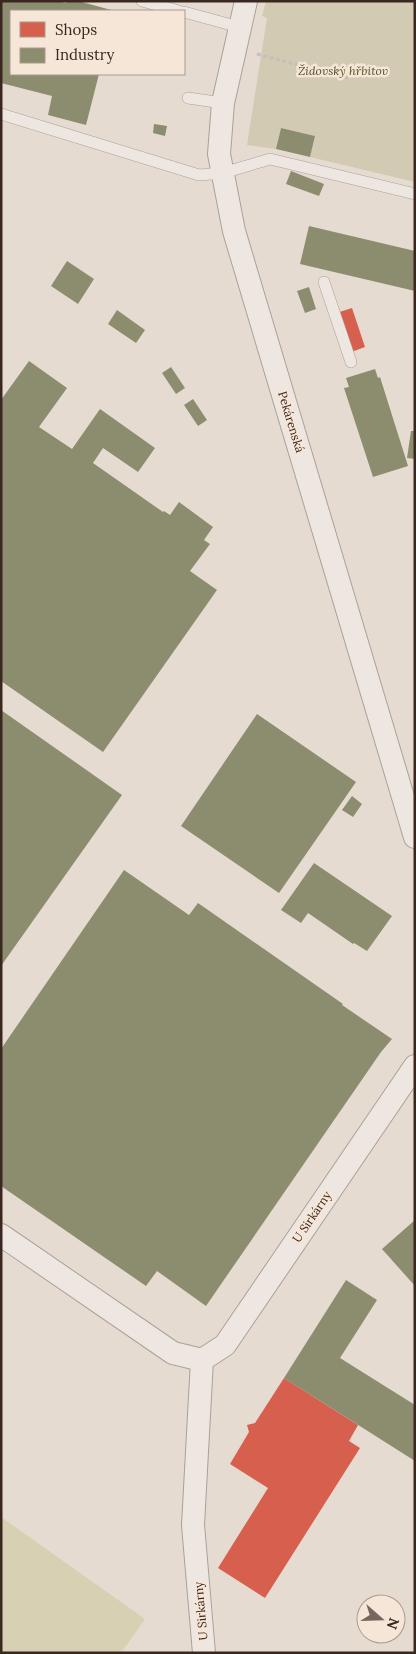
<svg xmlns="http://www.w3.org/2000/svg" width="416" height="1654" font-family="Lora,serif">
	<style>
		.green { fill: #d8d0b3 }
		.cemetery { fill: #d2cab2 }
		.shops { fill: #d6604d }
		.industry { fill: #8c8c6e }
		.lines { fill: none; stroke-linecap: round; stroke-linejoin: round }
		.service-casing { stroke: #aba199; stroke-width: 12 }
		.minor-casing { stroke: #aba199; stroke-width: 24 }
		.path { stroke: #c7beb8; stroke-width: 3; stroke-dasharray: 4 2.5; stroke-linecap: butt }
		.service { stroke: #eee7e1; stroke-width: 11 }
		.minor { stroke: #eee7e1; stroke-width: 22 }
		.labels { text-anchor: middle; stroke-width: 5; stroke-linejoin: round; paint-order: stroke }
		.park-label { font-size: 12px; font-style: italic; fill: #555628; stroke: #f5e6d8 }
		.street-label { font-size: 12px; fill: #3a2720; stroke: #f5e6d8 }
	</style>
	<rect width="100%" height="100%" fill="#e6dbd0"/>
	<!-- green -->
	<path class="green" d="M 1,1517 L 145,1619 L 121,1653 L 1,1653 Z"/>
	<!-- cemetery -->
	<path class="cemetery" d="M 266,1 L 415,1 L 415,182 L 310,157 L 315,136 L 281,128 L 276,149 L 247,145 L 267,18 L 262,16 Z"/>
	<!-- shops -->
	<path class="shops" d="M 352,308 L 365,347 L 343,355 L 330,315 Z
		M 284,1378 L 358,1425 L 349,1441 L 360,1448 L 265,1598 L 218,1568 L 268,1488 L 230,1464 L 249,1432 L 247,1425 L 255,1423 Z"/>
	<!-- industry -->
	<path class="industry" d="M 1,1 L 58,1 L 66,3 L 67,1 L 78,1 L 115,11 L 11,11 L 11,74 L 99,74 L 86,125 L 48,115 L 52,96 L 1,83 Z
		M 154,124 L 167,126 L 165,136 L 153,133 Z
		M 281,128 L 315,136 L 310,157 L 276,149 Z
		M 291,171 L 324,184 L 319,196 L 286,184 Z
		M 309,226 L 415,251 L 415,291 L 300,264 Z
		M 67,261 L 94,279 L 78,304 L 51,286 Z
		M 309,287 L 316,309 L 305,313 L 297,291 Z
		M 117,310 L 145,330 L 136,343 L 108,324 Z
		M 29,361 L 67,388 L 39,427 L 72,449 L 100,409 L 155,448 L 138,472 L 103,448 L 93,463 L 163,512 L 164,511 L 170,515 L 179,502 L 213,527 L 204,540 L 210,544 L 190,571 L 217,590 L 103,752 L 1,681 L 1,400 Z
		M 171,367 L 185,388 L 176,394 L 162,373 Z
		M 375,369 L 378,378 L 380,377 L 408,466 L 373,477 L 344,388 L 349,387 L 346,378 Z
		M 193,399 L 207,420 L 198,426 L 184,405 Z
		M 411,431 L 415,431 L 415,459 L 407,458 Z
		M 1,710 L 122,795 L 1,966 Z
		M 257,714 L 356,782 L 279,893 L 181,826 Z
		M 352,796 L 362,804 L 353,817 L 342,810 Z
		M 314,863 L 392,916 L 367,951 L 354,943 L 353,944 L 308,913 L 301,923 L 281,910 Z
		M 124,870 L 189,915 L 198,903 L 343,1004 L 342,1005 L 392,1039 L 381,1052 L 206,1306 L 157,1271 L 146,1286 L 1,1186 L 1,1049 Z
		M 415,1220 L 415,1286 L 382,1249 Z
		M 346,1280 L 377,1300 L 340,1358 L 415,1405 L 415,1461 L 284,1378 Z"/>
	<g class="lines">
		<!-- service casing -->
		<g class="service-casing">
			<path id="service" d="M 142,1 L 179,11
				M 184,12 L 239,27
				M 188,98 L 223,103
				M 1,114 L 199,175 L 223,173 L 270,159 L 415,194
				M 324,282 L 351,362"/>
		</g>
		<!-- minor casing -->
		<g class="minor-casing">
			<path id="minor" d="M 246,1 L 223,103 L 219,154 L 234,231 L 415,837
				M 1,1235 L 173,1353 L 202,1360 L 225,1345 L 415,1066
				M 202,1360 L 193,1525 L 204,1653"/>
		</g>
		<!-- path -->
		<path class="path" d="M 257,54 L 348,78"/>
		<!-- service -->
		<use href="#service" class="service"/>
		<!-- minor -->
		<use href="#minor" class="minor"/>
	</g>
	<g class="labels">
		<!-- park labels -->
		<g class="park-label">
			<text x="343" y="75">Židovský hřbitov</text>
		</g>
		<!-- street labels -->
		<g class="street-label">
			<text transform="translate(291 422) rotate(73)" y="4">Pekárenská</text>
			<text transform="translate(312 1217) rotate(-56)" y="4">U Sirkárny</text>
			<text transform="translate(201 1611) rotate(-95)" y="4">U Sirkárny</text>
		</g>
	</g>
	<!-- border -->
	<rect width="416" height="1654" fill="none" stroke="#3a2720" stroke-width="5"/>
	<!-- legend -->
	<rect x="10" y="10" width="175" height="65" fill="#f5e6d8" stroke="#aa9a8e"/>
	<rect x="20" y="22" width="25" height="15" fill="#d6604d" stroke="#aa9a8e"/>
	<text x="55" y="35" font-size="15" fill="#3a2720">Shops</text>
	<rect x="20" y="48" width="25" height="15" fill="#8c8c6e" stroke="#aa9a8e"/>
	<text x="55" y="60" font-size="15" fill="#3a2720">Industry</text>
	<!-- north arrow -->
	<g transform="translate(381 1619) rotate(110)"><circle r="24" fill="#f5e6d8" stroke="#aa9a8e"/>
	<path d="M0-4L9 19L0 12L-9 19Z" fill="#76665e"/>
	<text y="-8" font-size="14" font-weight="bold" text-anchor="middle" fill="#3a2720">N</text>
	</g>
</svg>
